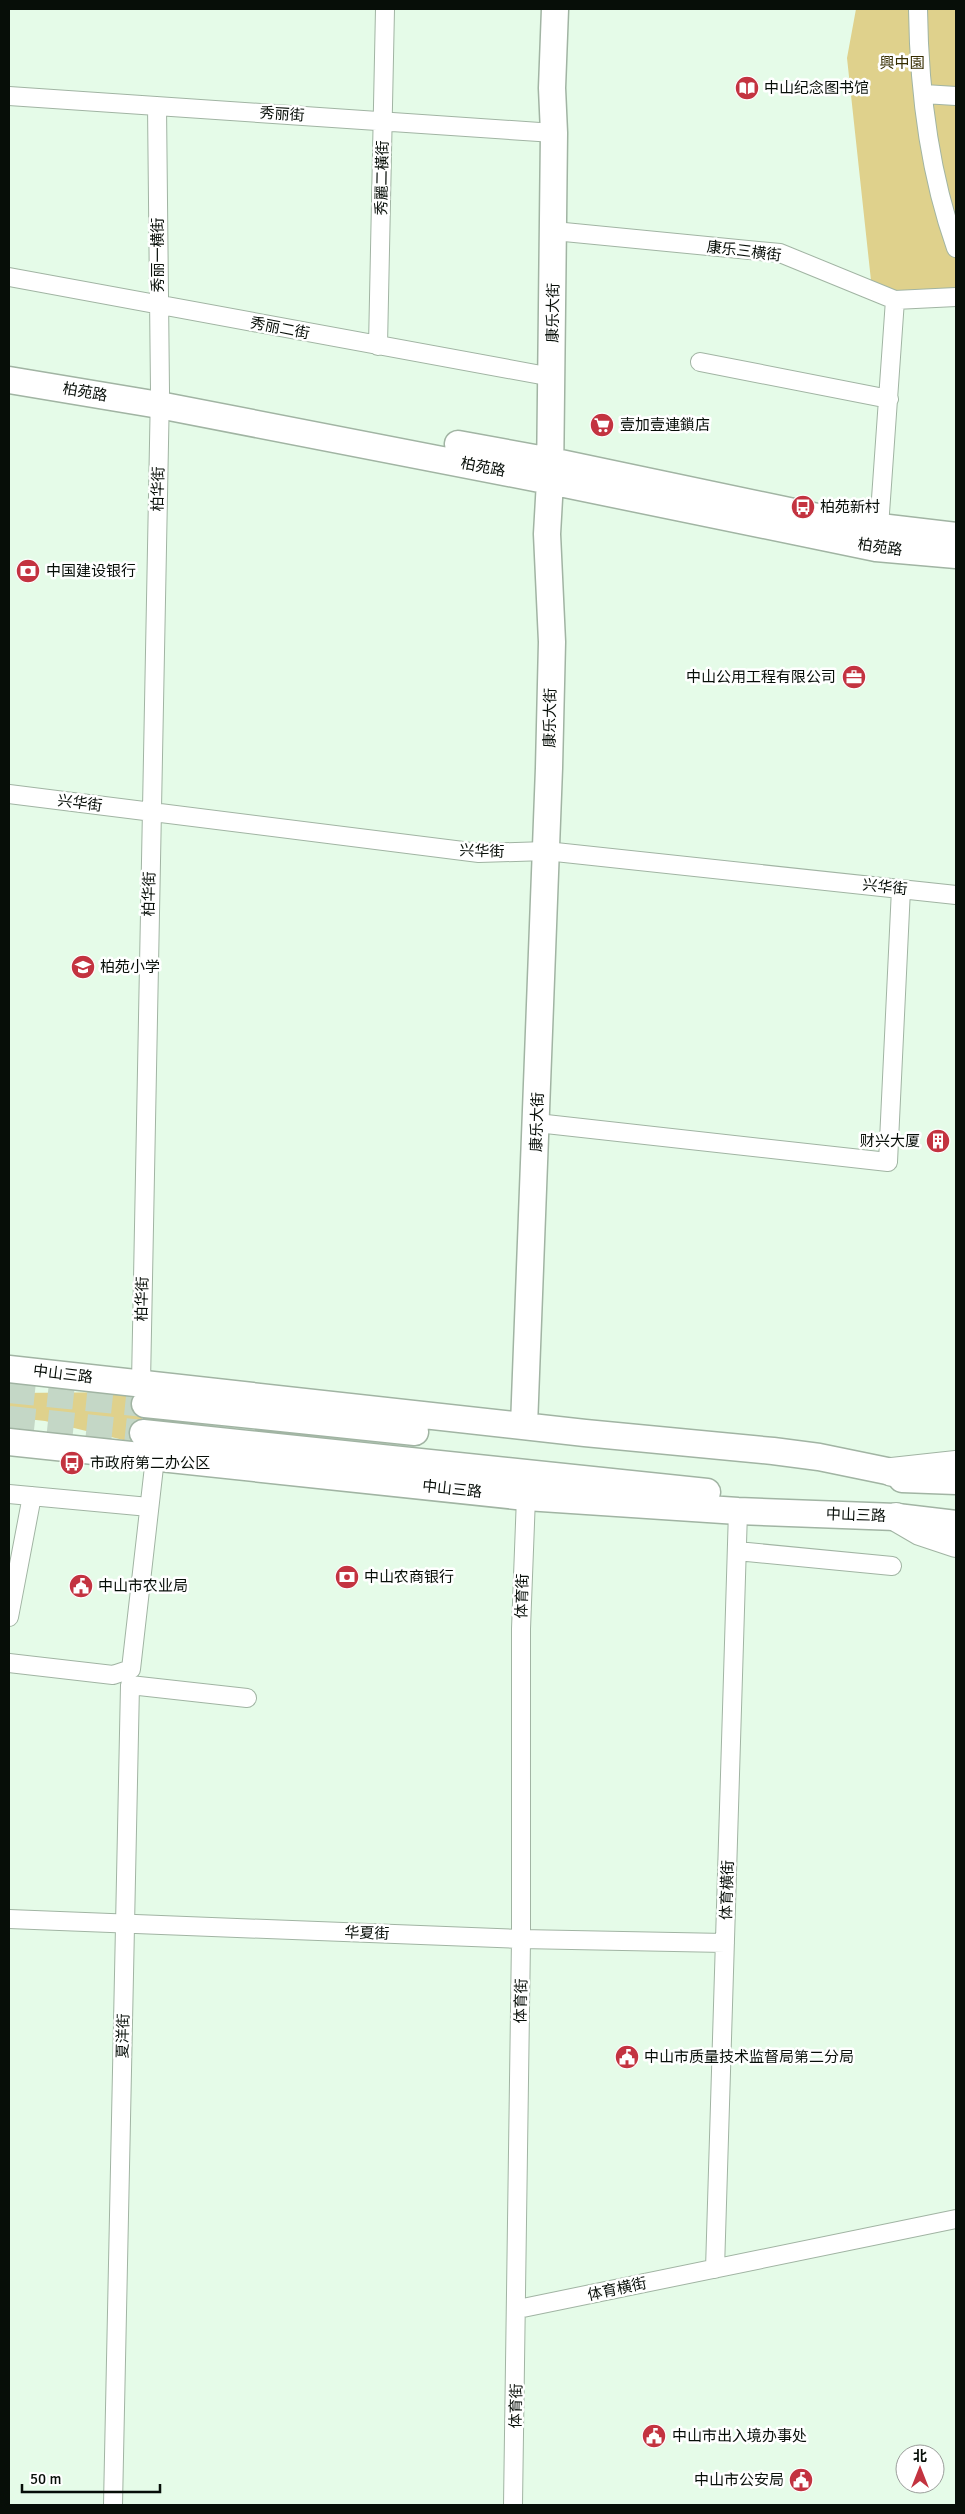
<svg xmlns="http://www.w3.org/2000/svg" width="965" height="2514" font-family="Signika,'Noto Sans SC',sans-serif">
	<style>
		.green { fill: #dfd18c }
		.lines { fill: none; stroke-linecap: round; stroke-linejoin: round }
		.secondary-tunnel { stroke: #c4d7c6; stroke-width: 26; stroke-dasharray: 26 13; stroke-linecap: butt }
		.street-casing { stroke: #a1b4a3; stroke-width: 20 }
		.secondary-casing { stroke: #a1b4a3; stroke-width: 29 }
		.primary-casing { stroke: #a1b4a3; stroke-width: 30 }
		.street { stroke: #fff; stroke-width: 18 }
		.secondary { stroke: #fff; stroke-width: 26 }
		.primary { stroke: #fff; stroke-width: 28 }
		.labels { text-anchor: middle; stroke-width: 5; stroke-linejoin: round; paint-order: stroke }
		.park-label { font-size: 15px; fill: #362d00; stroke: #fff }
		.poi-label { font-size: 15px; fill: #070e08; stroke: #fff; text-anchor: start }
		.street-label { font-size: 15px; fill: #070e08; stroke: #fff }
	</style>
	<rect width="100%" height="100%" fill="#e5fbe8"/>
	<!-- green -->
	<path class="green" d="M 856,9 L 956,9 L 956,302 L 873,299 L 847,58 Z
		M 144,1392 L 140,1444 L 45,1421 L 9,1417 L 9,1393 Z"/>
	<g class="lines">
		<!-- secondary-tunnel -->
		<path class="secondary-tunnel" d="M 9,1390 L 145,1404
			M 9,1419 L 143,1433"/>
		<!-- street casing -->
		<g class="street-casing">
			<path id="street" d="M 918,9 C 919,89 929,172 956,248
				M 924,94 L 956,96
				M 9,96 L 554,133
				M 554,231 L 780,253 L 895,300 L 956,297
				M 9,277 L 552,377
				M 378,346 L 385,9
				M 700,362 L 889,399
				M 879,527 L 895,300
				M 9,794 L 479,853 L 546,851 L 956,895
				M 537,1123 L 888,1162 L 901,889
				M 141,1383 L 160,391 L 157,106
				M 9,1494 L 149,1507
				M 737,1551 L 892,1566
				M 9,1617 L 32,1496
				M 9,1663 L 113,1675 L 131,1669 L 155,1458
				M 9,1919 L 521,1939 L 725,1943
				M 715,2269 L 738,1511
				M 518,2309 L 956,2219
				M 113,2505 L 130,1685 L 247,1698
				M 513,2505 L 521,1939 L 521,1629 L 526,1497"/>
		</g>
		<!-- secondary casing -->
		<g class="secondary-casing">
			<path id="secondary" d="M 9,380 L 159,405 L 550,481 L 876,548 L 956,555
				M 458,444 L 551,461 L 846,523 L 956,536
				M 9,1369 L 585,1433 L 773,1451 L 819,1457 L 892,1472
				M 145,1404 L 415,1432
				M 524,1426 L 549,768 L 552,642 L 547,534 L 550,481 L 554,133 L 552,88 L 555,9
				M 143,1433 L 707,1492
				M 9,1442 L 526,1497 L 738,1511 L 896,1517
				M 902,1479 L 956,1481
				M 897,1517 L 956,1524"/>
		</g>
		<!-- primary casing -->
		<g class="primary-casing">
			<path id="primary" d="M 892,1472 L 956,1465
				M 896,1517 L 920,1531 L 956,1543"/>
		</g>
		<!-- street -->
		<use href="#street" class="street"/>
		<!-- secondary -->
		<use href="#secondary" class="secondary"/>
		<!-- primary -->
		<use href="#primary" class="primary"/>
	</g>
	<!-- icons -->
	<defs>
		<g id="library-disc" transform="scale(1.25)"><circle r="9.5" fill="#c33340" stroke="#fff"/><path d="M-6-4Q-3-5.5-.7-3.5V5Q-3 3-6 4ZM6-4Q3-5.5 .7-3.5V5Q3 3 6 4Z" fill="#fff"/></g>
		<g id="supermarket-disc" transform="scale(1.25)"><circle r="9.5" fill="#c33340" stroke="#fff"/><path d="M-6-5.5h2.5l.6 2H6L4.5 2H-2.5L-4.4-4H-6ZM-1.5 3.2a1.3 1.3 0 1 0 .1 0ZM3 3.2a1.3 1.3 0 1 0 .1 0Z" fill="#fff"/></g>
		<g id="bus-disc" transform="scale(1.25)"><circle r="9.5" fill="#c33340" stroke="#fff"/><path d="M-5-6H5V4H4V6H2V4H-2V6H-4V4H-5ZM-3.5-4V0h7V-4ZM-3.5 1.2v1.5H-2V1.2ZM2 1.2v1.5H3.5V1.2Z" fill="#fff"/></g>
		<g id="bank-disc" transform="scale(1.25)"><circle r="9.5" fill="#c33340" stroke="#fff"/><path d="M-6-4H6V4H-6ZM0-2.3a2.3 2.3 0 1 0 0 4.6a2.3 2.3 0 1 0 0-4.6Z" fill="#fff"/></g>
		<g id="office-disc" transform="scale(1.25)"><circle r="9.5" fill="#c33340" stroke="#fff"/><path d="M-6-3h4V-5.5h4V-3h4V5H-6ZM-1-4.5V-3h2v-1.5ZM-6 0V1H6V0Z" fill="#fff"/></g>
		<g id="school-disc" transform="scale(1.25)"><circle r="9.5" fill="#c33340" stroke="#fff"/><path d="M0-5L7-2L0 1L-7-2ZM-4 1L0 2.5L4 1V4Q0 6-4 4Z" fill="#fff"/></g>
		<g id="building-disc" transform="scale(1.25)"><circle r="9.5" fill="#c33340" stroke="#fff"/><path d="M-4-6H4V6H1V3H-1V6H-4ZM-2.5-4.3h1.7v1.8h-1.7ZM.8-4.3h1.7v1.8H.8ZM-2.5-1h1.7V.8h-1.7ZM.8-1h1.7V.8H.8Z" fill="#fff"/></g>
		<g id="civic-disc" transform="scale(1.25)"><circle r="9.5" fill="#c33340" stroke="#fff"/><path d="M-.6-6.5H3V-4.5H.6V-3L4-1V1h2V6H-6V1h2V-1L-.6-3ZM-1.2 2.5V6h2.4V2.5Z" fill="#fff"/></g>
	</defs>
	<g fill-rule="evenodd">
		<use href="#library-disc" x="747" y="88"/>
		<use href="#supermarket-disc" x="602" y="425"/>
		<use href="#bus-disc" x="803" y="507"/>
		<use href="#bank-disc" x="28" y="571"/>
		<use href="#office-disc" x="854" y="677"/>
		<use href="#school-disc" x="83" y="967"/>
		<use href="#building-disc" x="938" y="1141"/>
		<use href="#bus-disc" x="72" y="1463"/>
		<use href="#bank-disc" x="347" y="1577"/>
		<use href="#civic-disc" x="81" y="1586"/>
		<use href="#civic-disc" x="627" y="2057"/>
		<use href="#civic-disc" x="654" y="2436"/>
		<use href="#civic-disc" x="801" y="2480"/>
	</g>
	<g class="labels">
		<!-- park labels -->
		<g class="park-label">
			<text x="902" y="68">興中園</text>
		</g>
		<!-- poi labels -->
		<g class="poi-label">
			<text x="764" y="93">中山纪念图书馆</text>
			<text x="620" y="430">壹加壹連鎖店</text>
			<text x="820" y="512">柏苑新村</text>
			<text x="46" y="576">中国建设银行</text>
			<text x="836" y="682" text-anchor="end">中山公用工程有限公司</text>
			<text x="100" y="972">柏苑小学</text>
			<text x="920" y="1146" text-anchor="end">财兴大厦</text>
			<text x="90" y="1468">市政府第二办公区</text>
			<text x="364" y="1582">中山农商银行</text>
			<text x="98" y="1591">中山市农业局</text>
			<text x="644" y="2062">中山市质量技术监督局第二分局</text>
			<text x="672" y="2441">中山市出入境办事处</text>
			<text x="784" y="2485" text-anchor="end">中山市公安局</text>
		</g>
		<!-- street labels -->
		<g class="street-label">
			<text transform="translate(282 114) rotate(4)" y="5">秀丽街</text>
			<text transform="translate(382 178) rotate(-89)" y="5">秀麗二橫街</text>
			<text transform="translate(744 251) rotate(7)" y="5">康乐三横街</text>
			<text transform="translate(158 255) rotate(-90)" y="5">秀丽一横街</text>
			<text transform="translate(553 313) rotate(-89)" y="5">康乐大街</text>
			<text transform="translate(280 328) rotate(11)" y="5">秀丽二街</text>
			<text transform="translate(85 392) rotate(10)" y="5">柏苑路</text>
			<text transform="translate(483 467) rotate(11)" y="5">柏苑路</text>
			<text transform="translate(158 489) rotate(-89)" y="5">柏华街</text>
			<text transform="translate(880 547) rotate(8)" y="5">柏苑路</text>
			<text transform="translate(550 718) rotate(-89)" y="5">康乐大街</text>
			<text transform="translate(80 803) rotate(7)" y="5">兴华街</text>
			<text transform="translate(482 851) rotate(2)" y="5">兴华街</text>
			<text transform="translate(885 887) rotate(6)" y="5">兴华街</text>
			<text transform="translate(149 894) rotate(-89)" y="5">柏华街</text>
			<text transform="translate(537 1122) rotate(-88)" y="5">康乐大街</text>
			<text transform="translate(142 1299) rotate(-89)" y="5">柏华街</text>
			<text transform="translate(63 1374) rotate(7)" y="5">中山三路</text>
			<text transform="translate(452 1489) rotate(6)" y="5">中山三路</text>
			<text transform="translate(856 1515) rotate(2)" y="5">中山三路</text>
			<text transform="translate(522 1596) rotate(-88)" y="5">体育街</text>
			<text transform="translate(727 1890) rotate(-88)" y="5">体育横街</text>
			<text transform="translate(367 1933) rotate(2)" y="5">华夏街</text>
			<text transform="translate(521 2001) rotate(-89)" y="5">体育街</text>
			<text transform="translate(123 2036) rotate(-89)" y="5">夏洋街</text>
			<text transform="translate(617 2289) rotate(-12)" y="5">体育横街</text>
			<text transform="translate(516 2406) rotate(-89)" y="5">体育街</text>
		</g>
	</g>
	<!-- border -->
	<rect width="965" height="2514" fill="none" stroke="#070e08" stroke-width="20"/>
	<!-- north arrow -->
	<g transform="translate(920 2469)"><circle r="24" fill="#ffffff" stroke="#9c9f9c"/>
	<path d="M0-4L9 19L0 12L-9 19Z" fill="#c33340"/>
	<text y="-8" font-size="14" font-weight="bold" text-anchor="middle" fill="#070e08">北</text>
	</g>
	<!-- scale -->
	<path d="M22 2484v8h138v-8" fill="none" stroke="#070e08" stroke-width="2.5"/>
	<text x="30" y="2484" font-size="15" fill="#070e08" stroke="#ffffff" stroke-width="4" paint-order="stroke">50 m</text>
</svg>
